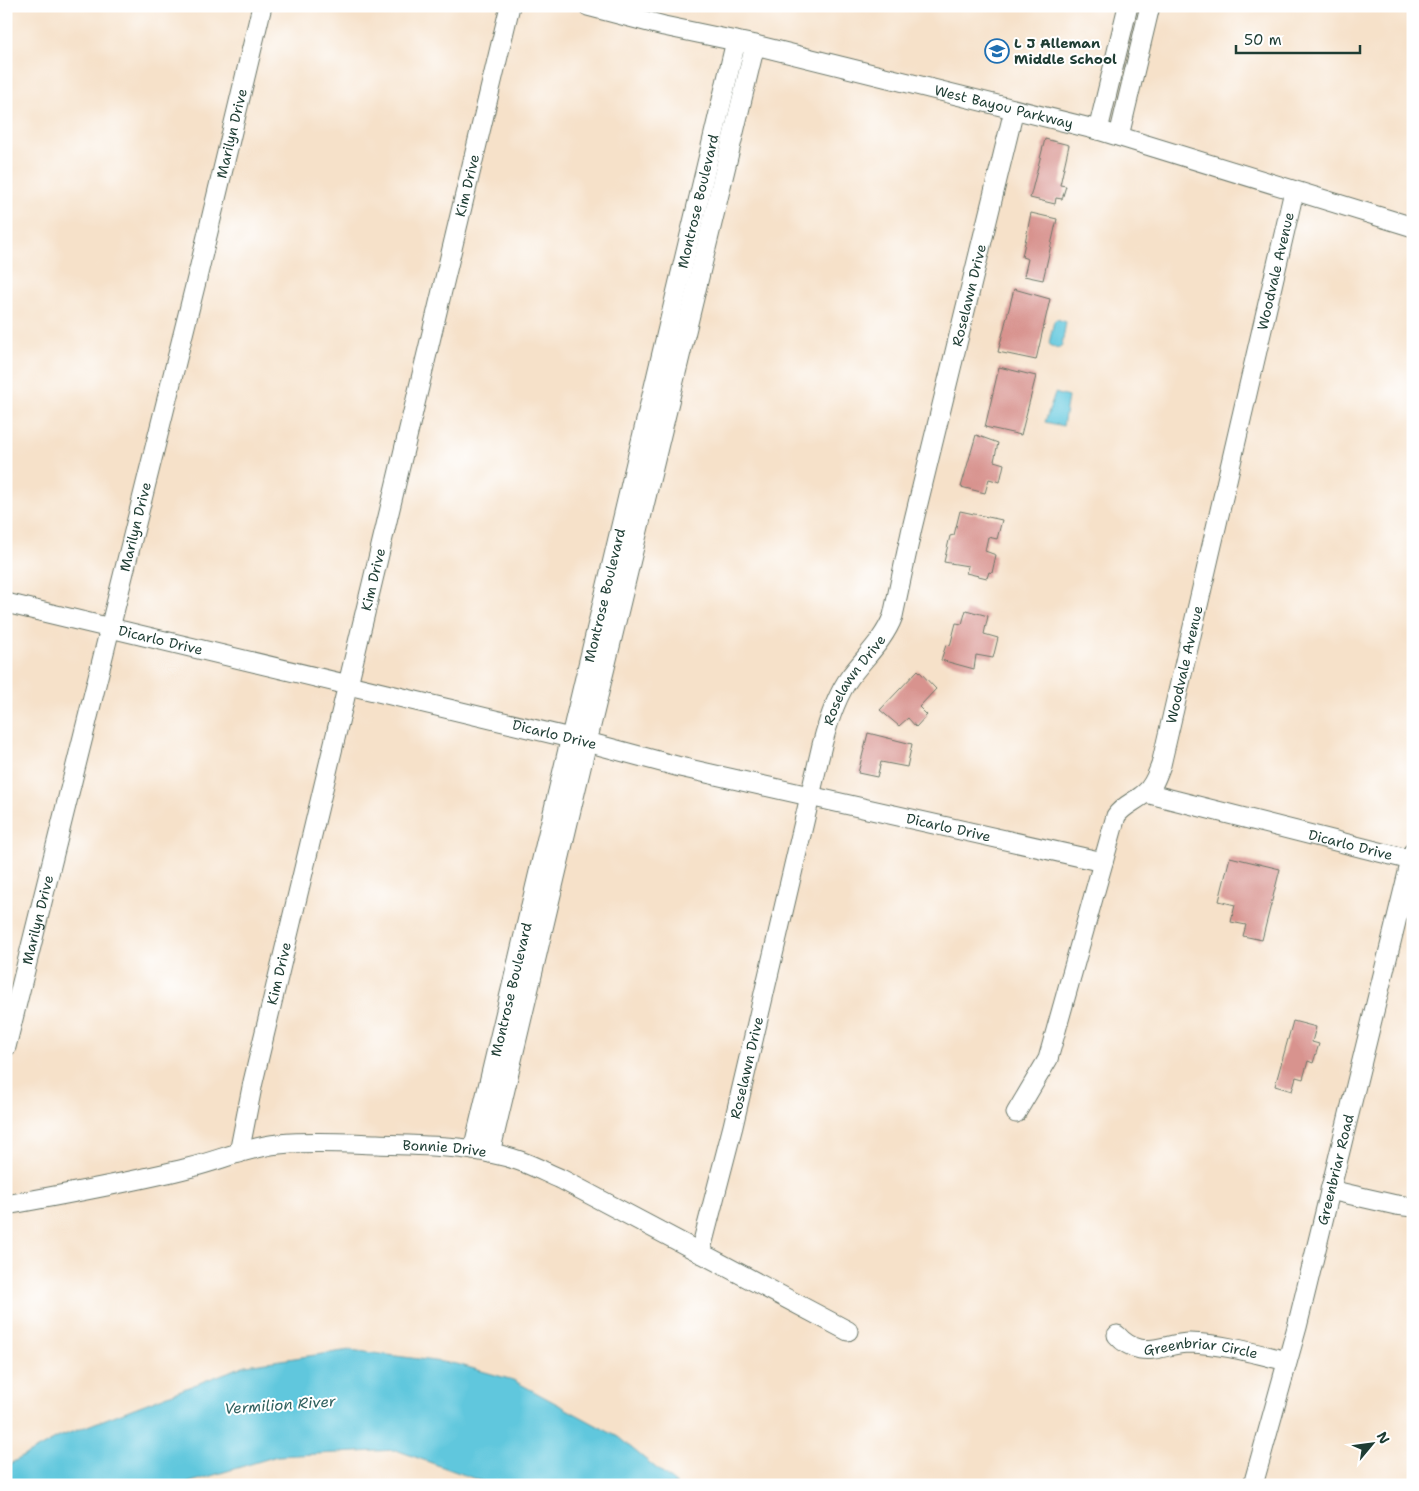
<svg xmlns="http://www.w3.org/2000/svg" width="1419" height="1491" font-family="'Shantell Sans',sans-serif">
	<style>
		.water { fill: #60c7dd; stroke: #408288 }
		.building { fill: #d8938e }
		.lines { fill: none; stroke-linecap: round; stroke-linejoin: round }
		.minor-casing { stroke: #6a7668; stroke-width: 21 }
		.minor { stroke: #fff; stroke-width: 19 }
		.labels { text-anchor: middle; stroke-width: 4; stroke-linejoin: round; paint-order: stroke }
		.poi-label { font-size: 14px; font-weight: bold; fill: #1f3d34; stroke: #fff; text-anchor: start }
		.street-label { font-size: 14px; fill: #1f3d34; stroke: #fff }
		.water-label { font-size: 15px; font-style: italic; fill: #2f605e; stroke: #fff }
	</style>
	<rect width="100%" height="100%" fill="#fff"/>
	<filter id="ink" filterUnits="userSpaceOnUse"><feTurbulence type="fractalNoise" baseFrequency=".02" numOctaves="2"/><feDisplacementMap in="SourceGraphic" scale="10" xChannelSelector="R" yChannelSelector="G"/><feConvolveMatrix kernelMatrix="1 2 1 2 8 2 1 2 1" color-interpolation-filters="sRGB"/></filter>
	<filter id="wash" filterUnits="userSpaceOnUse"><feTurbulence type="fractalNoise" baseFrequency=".0096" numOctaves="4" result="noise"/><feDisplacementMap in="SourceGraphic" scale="20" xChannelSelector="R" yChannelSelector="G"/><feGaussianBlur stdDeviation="1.12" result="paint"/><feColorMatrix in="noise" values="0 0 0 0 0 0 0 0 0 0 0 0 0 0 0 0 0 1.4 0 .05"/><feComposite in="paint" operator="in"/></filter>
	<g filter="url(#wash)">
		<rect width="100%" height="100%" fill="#f6e1c9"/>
		<!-- water -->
		<path class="water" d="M 1057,319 L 1066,322 L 1062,345 L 1058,348 L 1051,346 L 1049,343 L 1054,321 Z
			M 1055,393 L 1068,397 L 1063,426 L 1045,422 Z
			M 350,1350 L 457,1364 L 513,1380 L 618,1437 L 677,1485 L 492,1485 L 396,1450 L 277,1456 L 181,1485 L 6,1485 L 6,1466 L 59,1437 L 246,1365 Z"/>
		<g id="blocks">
			<!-- building -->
			<path class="building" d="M 1045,139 L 1069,145 L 1060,185 L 1066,186 L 1062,199 L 1056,198 L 1055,204 L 1030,198 Z
				M 1031,213 L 1057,219 L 1043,280 L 1024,276 L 1028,259 L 1022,257 Z
				M 1014,289 L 1050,299 L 1036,360 L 998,352 Z
				M 999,367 L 1036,376 L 1021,435 L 985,427 Z
				M 976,435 L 998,443 L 994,461 L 1004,464 L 1000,482 L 989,479 L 985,493 L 961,487 Z
				M 960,511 L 1002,520 L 997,539 L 988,537 L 985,551 L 996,555 L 992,573 L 989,572 L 987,578 L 966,573 L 968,566 L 944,562 L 950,536 L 954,535 Z
				M 966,610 L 988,616 L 984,634 L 998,638 L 993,658 L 976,655 L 974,669 L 941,660 L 946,645 L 950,646 L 956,623 L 962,624 Z
				M 918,670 L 936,689 L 919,707 L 927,715 L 916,727 L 908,718 L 899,726 L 880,710 Z
				M 868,733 L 912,744 L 907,767 L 881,762 L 877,777 L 858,773 Z
				M 1230,857 L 1280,869 L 1262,940 L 1243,936 L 1246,925 L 1231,922 L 1235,905 L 1219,901 Z
				M 1293,1021 L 1316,1027 L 1312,1042 L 1319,1044 L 1313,1063 L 1308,1061 L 1303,1079 L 1296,1077 L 1292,1091 L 1275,1086 Z"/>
		</g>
	</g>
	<g filter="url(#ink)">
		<use href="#blocks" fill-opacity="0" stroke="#6a7668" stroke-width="1"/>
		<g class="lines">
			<!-- minor casing -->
			<g class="minor-casing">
				<g id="minor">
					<path id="s1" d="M 588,6 L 664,26 L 755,45 L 1098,130 L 1413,227"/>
					<path d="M 1098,130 L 1128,6"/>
					<path d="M 1119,136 L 1150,6"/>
					<path id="s2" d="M 6,603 L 587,742 L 680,767 L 1103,862"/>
					<path id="s3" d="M 1146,793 L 1411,860"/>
					<path id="s4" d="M 6,1047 L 197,278 L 262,6"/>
					<path id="s5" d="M 1016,1113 L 1048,1059 L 1116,816 C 1123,805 1135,802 1145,793 C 1154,786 1157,775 1161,765 L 1294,191"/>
					<path id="s6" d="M 473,1150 L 736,41"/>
					<path id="s7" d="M 239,1153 L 253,1082 L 510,6"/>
					<path d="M 490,1153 L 587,742 L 755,45"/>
					<path d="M 1330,1190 L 1396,1205 L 1413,1207"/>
					<path id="s8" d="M 6,1205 C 67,1194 128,1183 188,1168 C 218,1161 248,1147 279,1144 C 312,1141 345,1143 377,1144 C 425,1146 475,1145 520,1161 C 534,1166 547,1173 561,1179 L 848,1331"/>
					<path id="s9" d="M 700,1253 L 733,1126 L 822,745 C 828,722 836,696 850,677 C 865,657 884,640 893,616 L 912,528 L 1014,110"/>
					<path id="s10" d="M 1117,1335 C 1123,1342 1130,1347 1140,1349 C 1156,1352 1172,1343 1189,1343 C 1223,1344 1254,1353 1287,1361"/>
					<path id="s11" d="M 1253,1485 L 1297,1327 L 1413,852"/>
				</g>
			</g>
			<!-- minor -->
			<use href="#minor" class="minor"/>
		</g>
	</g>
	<!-- icons -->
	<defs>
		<g id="school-ring" transform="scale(1.25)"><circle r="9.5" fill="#fff" stroke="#1f6fb2" stroke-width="1.5"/><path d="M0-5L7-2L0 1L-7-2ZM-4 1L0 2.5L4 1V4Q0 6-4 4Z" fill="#1f6fb2"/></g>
	</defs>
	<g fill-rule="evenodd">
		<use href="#school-ring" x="997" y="51"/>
	</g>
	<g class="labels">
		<!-- poi labels -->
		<g class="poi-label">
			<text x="1014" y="48">L J Alleman<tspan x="1014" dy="16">Middle School</tspan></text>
		</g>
		<!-- street labels -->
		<g class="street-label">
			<text dy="5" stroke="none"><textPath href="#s1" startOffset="428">West Bayou Parkway</textPath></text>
			<text dy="5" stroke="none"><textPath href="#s4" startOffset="941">Marilyn Drive</textPath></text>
			<text dy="5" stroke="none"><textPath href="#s7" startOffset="994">Kim Drive</textPath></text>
			<text dy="5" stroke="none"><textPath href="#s6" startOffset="975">Montrose Boulevard</textPath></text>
			<text dy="5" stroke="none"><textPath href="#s5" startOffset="892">Woodvale Avenue</textPath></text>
			<text dy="5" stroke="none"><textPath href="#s9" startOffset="1001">Roselawn Drive</textPath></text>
			<text dy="5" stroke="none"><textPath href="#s4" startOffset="536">Marilyn Drive</textPath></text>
			<text dy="5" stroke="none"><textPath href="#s7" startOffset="589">Kim Drive</textPath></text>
			<text dy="5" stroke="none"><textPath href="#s6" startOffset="570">Montrose Boulevard</textPath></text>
			<text dy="5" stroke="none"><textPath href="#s2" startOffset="159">Dicarlo Drive</textPath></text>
			<text dy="5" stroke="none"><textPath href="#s5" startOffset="488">Woodvale Avenue</textPath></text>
			<text dy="5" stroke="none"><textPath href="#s9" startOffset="596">Roselawn Drive</textPath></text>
			<text dy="5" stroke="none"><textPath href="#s2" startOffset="564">Dicarlo Drive</textPath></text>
			<text dy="5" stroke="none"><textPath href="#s2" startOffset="969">Dicarlo Drive</textPath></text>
			<text dy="5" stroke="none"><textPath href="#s3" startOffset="211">Dicarlo Drive</textPath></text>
			<text dy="5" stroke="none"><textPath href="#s4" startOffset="131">Marilyn Drive</textPath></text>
			<text dy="5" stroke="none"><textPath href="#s7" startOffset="184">Kim Drive</textPath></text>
			<text dy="5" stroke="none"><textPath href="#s6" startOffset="165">Montrose Boulevard</textPath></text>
			<text dy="5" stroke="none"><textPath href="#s9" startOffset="191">Roselawn Drive</textPath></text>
			<text dy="5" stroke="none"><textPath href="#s8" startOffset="446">Bonnie Drive</textPath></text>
			<text dy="5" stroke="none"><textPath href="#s11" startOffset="326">Greenbriar Road</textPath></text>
			<text dy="5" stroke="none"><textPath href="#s10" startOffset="89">Greenbriar Circle</textPath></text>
		</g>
		<!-- water labels -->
		<g class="water-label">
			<text transform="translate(280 1405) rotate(-4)" y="5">Vermilion River</text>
		</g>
	</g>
	<!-- margin -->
	<rect width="1419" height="1491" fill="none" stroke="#fff" stroke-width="25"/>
	<!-- north arrow -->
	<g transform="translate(1372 1444) rotate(61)" stroke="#ffffff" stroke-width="4" paint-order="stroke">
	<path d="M0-4L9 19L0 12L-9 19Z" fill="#1f3d34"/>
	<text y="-8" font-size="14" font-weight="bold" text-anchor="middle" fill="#1f3d34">N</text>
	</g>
	<!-- scale -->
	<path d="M1236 45v8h124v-8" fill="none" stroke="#1f3d34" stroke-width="2.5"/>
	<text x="1244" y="45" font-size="15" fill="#1f3d34" stroke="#ffffff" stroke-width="4" paint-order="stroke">50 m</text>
</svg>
